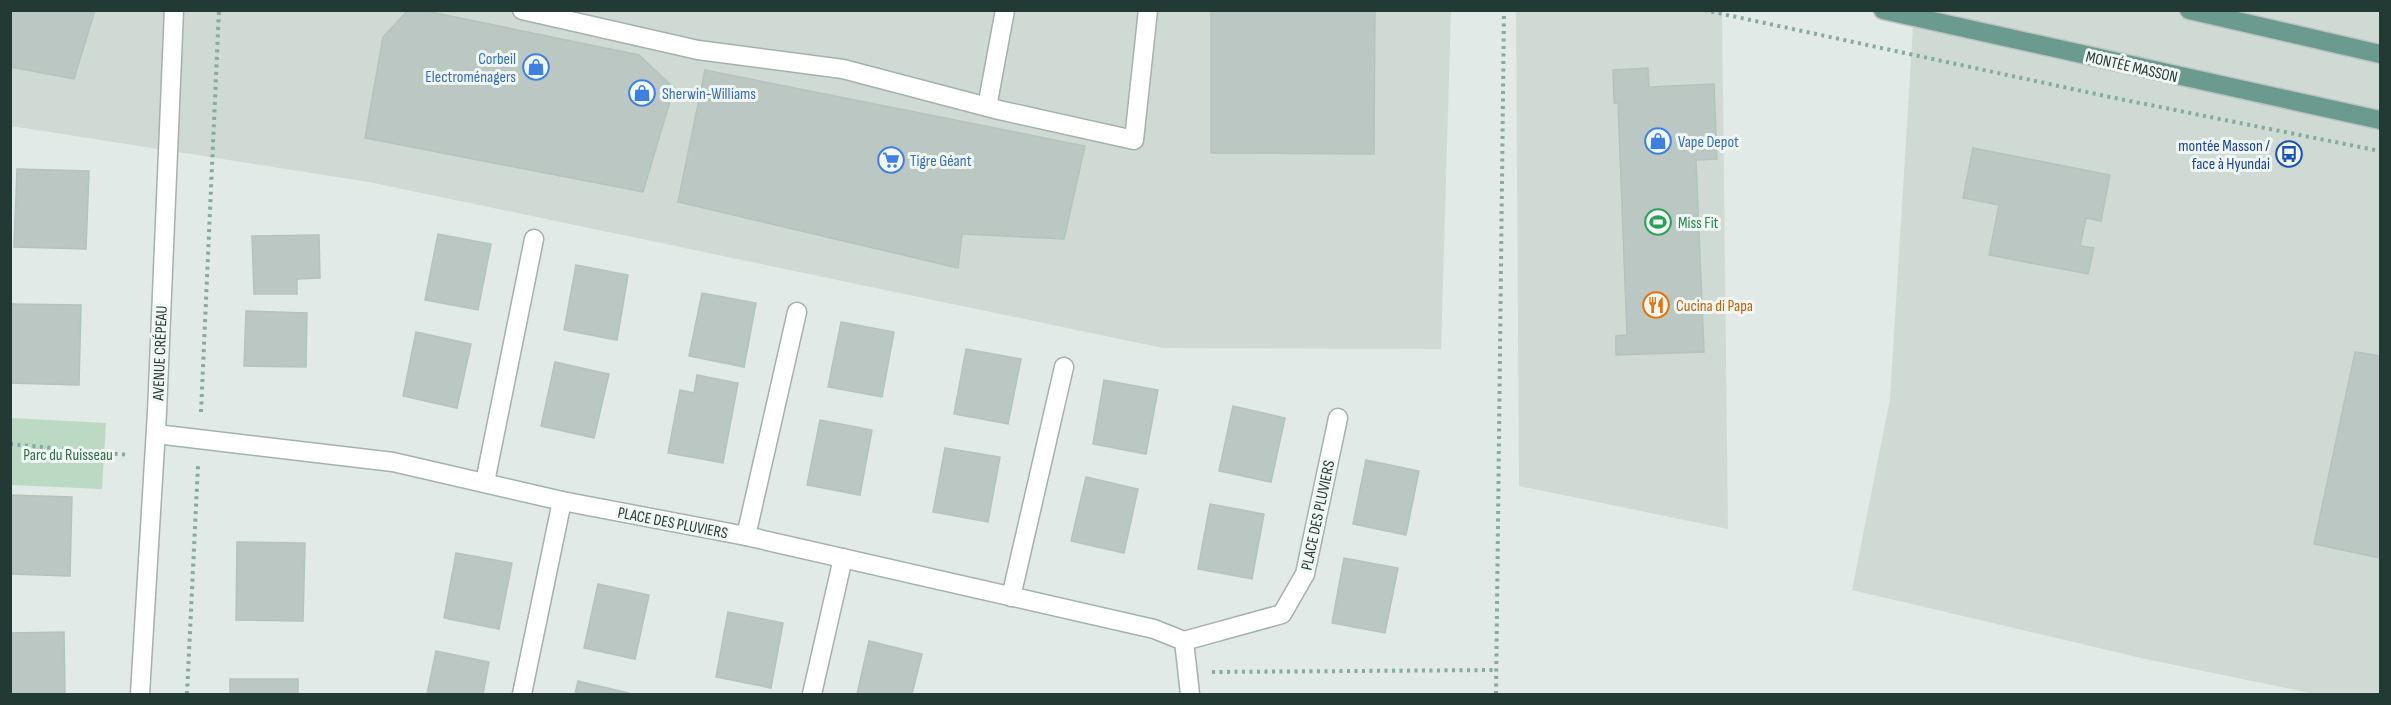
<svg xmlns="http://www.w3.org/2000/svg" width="2391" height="705" font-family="'Sofia Sans Condensed',sans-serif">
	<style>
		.built { fill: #cfdad5 }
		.green { fill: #bcd9c3 }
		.building { fill: #bac7c2; stroke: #b4c3bd; stroke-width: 1.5 }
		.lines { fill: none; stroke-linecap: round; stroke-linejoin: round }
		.lane-casing { stroke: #a4b1ad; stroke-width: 21 }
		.street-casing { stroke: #a4b1ad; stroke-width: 21 }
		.primary-casing { stroke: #bdc4c2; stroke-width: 21 }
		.path { stroke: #84ab9e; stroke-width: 4; stroke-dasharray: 3 4.5; stroke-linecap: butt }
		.lane { stroke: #fff; stroke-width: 18 }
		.street { stroke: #fff; stroke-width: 18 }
		.primary { stroke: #6a9b8e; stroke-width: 18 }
		.labels { text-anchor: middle; stroke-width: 6; stroke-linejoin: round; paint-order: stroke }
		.shop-label { font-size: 16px; fill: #366cbe; stroke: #f1f7f4; text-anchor: start }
		.street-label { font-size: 16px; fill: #233933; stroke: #f1f7f4 }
		.transit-label { font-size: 16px; fill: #164399; stroke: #f1f7f4; text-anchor: end }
		.leisure-label { font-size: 16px; fill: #27864d; stroke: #f1f7f4; text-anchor: start }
		.food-label { font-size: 16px; fill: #c56008; stroke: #f1f7f4; text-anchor: start }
		.park-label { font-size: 16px; fill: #316c47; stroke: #f1f7f4 }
	</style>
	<rect width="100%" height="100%" fill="#e1eae6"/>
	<!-- built -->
	<path class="built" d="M 10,11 L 1451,11 L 1441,349 L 1163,348 L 369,182 L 11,126 Z
		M 1516,11 L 1722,11 L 1728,529 L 1519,486 Z
		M 1914,11 L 2380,11 L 2380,694 L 2315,694 L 2141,658 L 1852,590 L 1890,399 Z"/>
	<!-- green -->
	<path class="green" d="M 11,418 L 106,423 L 102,489 L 11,485 Z"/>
	<!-- building -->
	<path class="building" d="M 10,10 L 95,10 L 74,79 L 10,67 Z
		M 408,10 L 421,10 L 639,55 L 674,88 L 643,192 L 365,138 L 383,37 Z
		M 1211,10 L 1375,10 L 1374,154 L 1211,153 Z
		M 1648,68 L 1649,87 L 1714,84 L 1717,159 L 1696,160 L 1704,352 L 1616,355 L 1616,336 L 1627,335 L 1618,103 L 1614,103 L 1613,70 Z
		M 705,70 L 1085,146 L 1064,239 L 962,234 L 958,268 L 678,202 Z
		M 1973,148 L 2110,175 L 2101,221 L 2086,218 L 2080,246 L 2094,248 L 2088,274 L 1989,255 L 1999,205 L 1963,198 Z
		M 17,169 L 89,171 L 86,249 L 14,247 Z
		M 438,234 L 491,244 L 478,310 L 425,300 Z
		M 319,235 L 320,278 L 297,279 L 297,294 L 254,294 L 252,236 Z
		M 576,265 L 628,275 L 617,340 L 564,330 Z
		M 702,293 L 756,303 L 744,367 L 689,356 Z
		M 10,304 L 81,305 L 79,385 L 10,383 Z
		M 246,311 L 307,313 L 306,367 L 244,366 Z
		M 841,322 L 894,332 L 882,397 L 828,387 Z
		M 416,332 L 471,344 L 457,408 L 403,396 Z
		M 966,349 L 1021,359 L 1008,424 L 954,414 Z
		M 2355,352 L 2380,356 L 2380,558 L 2314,544 Z
		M 555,362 L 609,374 L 594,438 L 541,426 Z
		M 697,375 L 738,383 L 723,463 L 668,453 L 680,390 L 694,393 Z
		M 1104,380 L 1158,390 L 1146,454 L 1093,444 Z
		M 1233,406 L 1285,418 L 1271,482 L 1219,471 Z
		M 820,420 L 872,430 L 860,495 L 807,485 Z
		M 945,448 L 1000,457 L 988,522 L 933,512 Z
		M 1366,460 L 1419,471 L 1406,535 L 1353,524 Z
		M 1086,477 L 1138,489 L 1124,553 L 1071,541 Z
		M 10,495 L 72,497 L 70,576 L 10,574 Z
		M 1210,504 L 1264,514 L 1252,579 L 1198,569 Z
		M 237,542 L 305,543 L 303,621 L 236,620 Z
		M 456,553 L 512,563 L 499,629 L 444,618 Z
		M 1344,558 L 1398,568 L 1385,633 L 1332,623 Z
		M 598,584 L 649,595 L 635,659 L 584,648 Z
		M 728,612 L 783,623 L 771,688 L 716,677 Z
		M 64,632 L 65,694 L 10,694 L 10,633 Z
		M 869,641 L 922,654 L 912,694 L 857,694 Z
		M 436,651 L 489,662 L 483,694 L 427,694 Z
		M 230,679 L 298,679 L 298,694 L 230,694 Z
		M 578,681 L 629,693 L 629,694 L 575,694 Z"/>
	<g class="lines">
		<!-- lane casing -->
		<g class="lane-casing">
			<path id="lane" d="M 522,10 L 698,50 L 843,69 L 999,110 L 1134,140 L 1148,10
				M 987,107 L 1005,10
				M 485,482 L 534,239
				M 746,536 L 797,312
				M 1011,597 L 1064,367
				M 1184,641 L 1282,614 L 1305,574 L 1338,418
				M 522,694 L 562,501
				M 812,694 L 843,558"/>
		</g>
		<!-- street casing -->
		<g class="street-casing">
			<path id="street" d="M 156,434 L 393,462 L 562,501 L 746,536 L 1154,629 L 1184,641 L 1190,694
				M 140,694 L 157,412 L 174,10"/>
		</g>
		<!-- primary casing -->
		<g class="primary-casing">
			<path id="primary" d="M 1883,10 L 2380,120
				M 2189,10 L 2380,54"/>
		</g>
		<!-- path -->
		<path class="path" d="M 1704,10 L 2110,97 L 2380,151
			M 201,412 L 219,10
			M 10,444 L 129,455
			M 1212,672 L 1496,670
			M 187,694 L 198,465
			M 1496,694 L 1504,10"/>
		<!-- lane -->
		<use href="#lane" class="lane"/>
		<!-- street -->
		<use href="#street" class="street"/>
		<!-- primary -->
		<use href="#primary" class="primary"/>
	</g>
	<!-- icons -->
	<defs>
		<g id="shop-ring" transform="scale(1.35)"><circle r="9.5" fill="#f1f7f4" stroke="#3f7fe0" stroke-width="1.5"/><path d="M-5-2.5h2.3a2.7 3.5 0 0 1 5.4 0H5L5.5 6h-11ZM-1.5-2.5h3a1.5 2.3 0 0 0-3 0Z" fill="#3f7fe0"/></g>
		<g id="bus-ring" transform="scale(1.35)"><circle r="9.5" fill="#f1f7f4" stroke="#1a4fb4" stroke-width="1.5"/><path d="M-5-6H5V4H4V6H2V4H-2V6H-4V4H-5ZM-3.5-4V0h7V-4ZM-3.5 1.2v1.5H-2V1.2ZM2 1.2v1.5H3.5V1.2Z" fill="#1a4fb4"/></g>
		<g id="supermarket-ring" transform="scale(1.35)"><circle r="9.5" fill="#f1f7f4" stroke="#3f7fe0" stroke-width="1.5"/><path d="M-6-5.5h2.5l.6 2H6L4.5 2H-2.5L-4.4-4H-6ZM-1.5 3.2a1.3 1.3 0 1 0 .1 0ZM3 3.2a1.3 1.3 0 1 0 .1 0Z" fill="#3f7fe0"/></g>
		<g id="stadium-ring" transform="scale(1.35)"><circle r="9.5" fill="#f1f7f4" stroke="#2e9e5b" stroke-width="1.5"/><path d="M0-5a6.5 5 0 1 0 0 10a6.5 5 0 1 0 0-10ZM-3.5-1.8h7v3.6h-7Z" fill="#2e9e5b"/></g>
		<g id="restaurant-ring" transform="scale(1.35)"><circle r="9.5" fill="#f1f7f4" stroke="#e8710a" stroke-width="1.5"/><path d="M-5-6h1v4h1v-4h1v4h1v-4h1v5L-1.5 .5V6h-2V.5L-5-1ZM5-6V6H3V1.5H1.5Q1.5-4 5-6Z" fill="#e8710a"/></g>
	</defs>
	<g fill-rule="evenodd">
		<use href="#shop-ring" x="536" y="67"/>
		<use href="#shop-ring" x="642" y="93"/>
		<use href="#shop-ring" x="1658" y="141"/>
		<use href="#bus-ring" x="2289" y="154"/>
		<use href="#supermarket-ring" x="891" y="160"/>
		<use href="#stadium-ring" x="1658" y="222"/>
		<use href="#restaurant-ring" x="1656" y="305"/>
	</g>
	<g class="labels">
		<!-- shop labels -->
		<g class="shop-label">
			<text x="516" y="64" text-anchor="end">Corbeil<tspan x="516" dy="18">Electroménagers</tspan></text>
			<text x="662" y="99">Sherwin-Williams</text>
			<text x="1678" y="147">Vape Depot</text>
			<text x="910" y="166">Tigre Géant</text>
		</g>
		<!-- street labels -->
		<g class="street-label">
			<text transform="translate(2132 66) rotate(13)" y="6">MONTÉE MASSON</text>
			<text transform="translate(159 353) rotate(-88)" y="6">AVENUE CRÉPEAU</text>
			<text transform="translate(1317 515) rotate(-78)" y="6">PLACE DES PLUVIERS</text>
			<text transform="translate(673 522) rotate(11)" y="6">PLACE DES PLUVIERS</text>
		</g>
		<!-- transit labels -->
		<g class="transit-label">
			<text x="2270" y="151">montée Masson /<tspan x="2270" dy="18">face à Hyundai</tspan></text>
		</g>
		<!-- leisure labels -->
		<g class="leisure-label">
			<text x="1678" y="228">Miss Fit</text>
		</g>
		<!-- food labels -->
		<g class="food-label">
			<text x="1676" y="311">Cucina di Papa</text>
		</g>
		<!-- park labels -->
		<g class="park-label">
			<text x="68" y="460">Parc du Ruisseau</text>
		</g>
	</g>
	<!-- border -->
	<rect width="2391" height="705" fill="none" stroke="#233933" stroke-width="24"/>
</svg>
